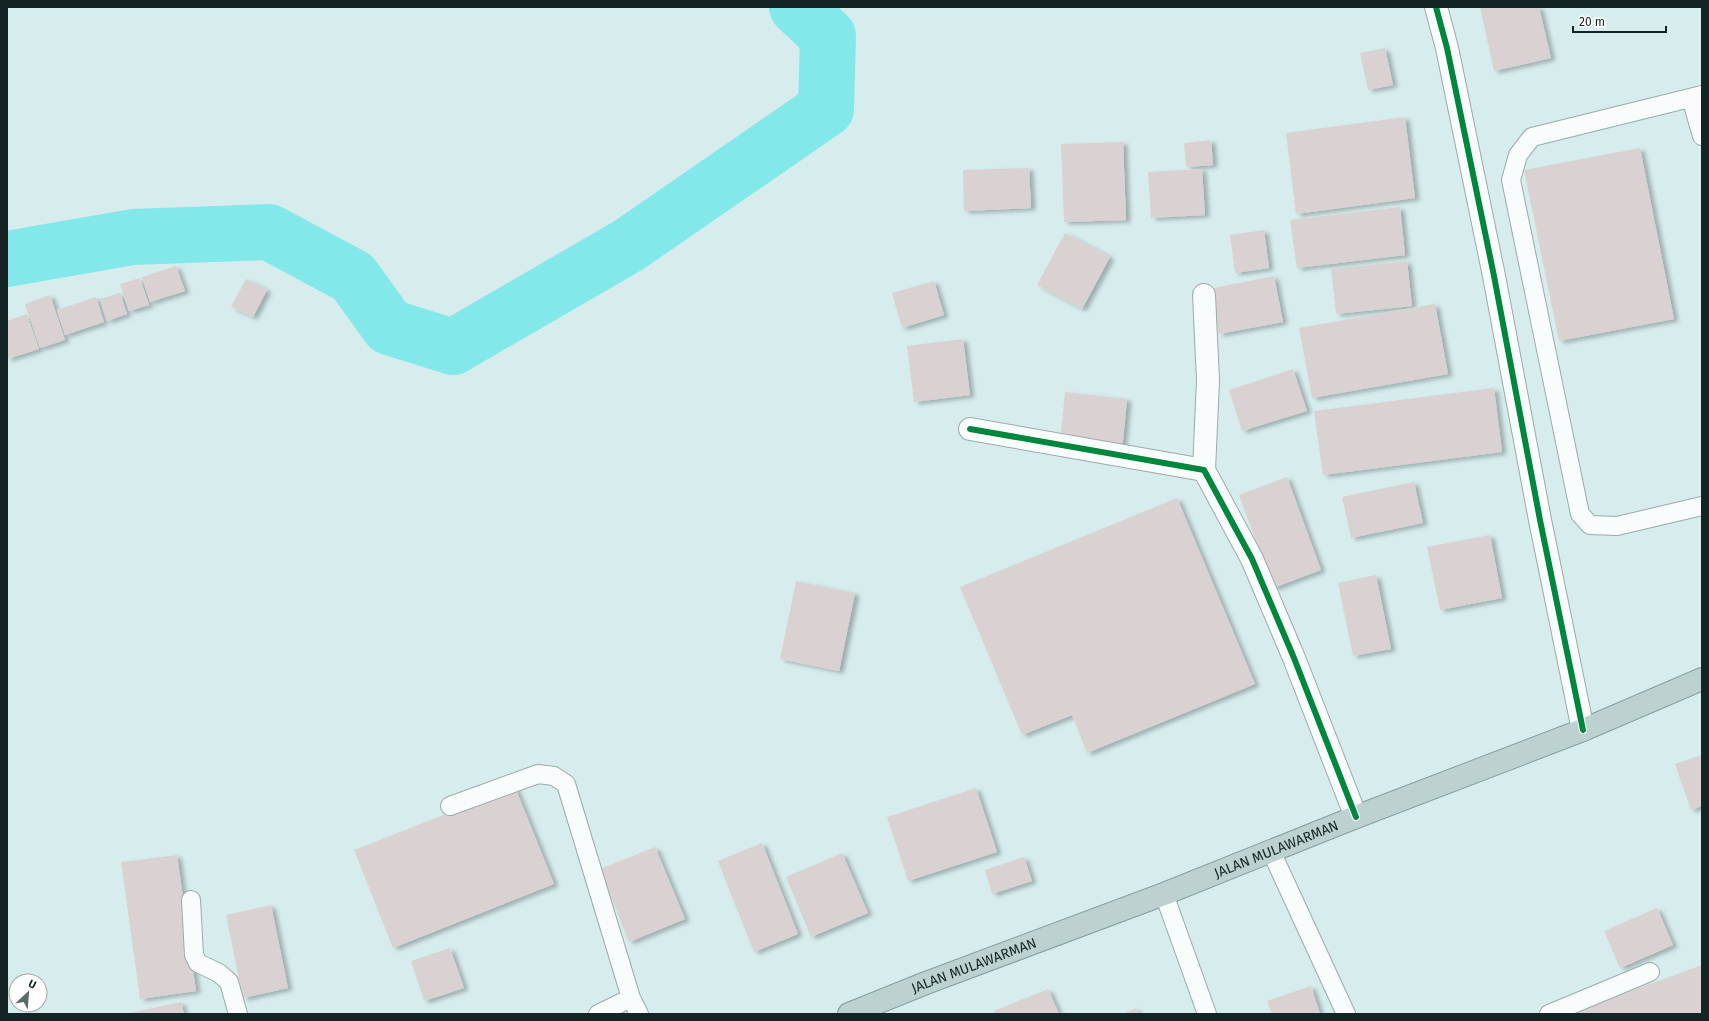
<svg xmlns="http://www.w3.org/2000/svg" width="1709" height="1021" font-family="'Fira Sans',sans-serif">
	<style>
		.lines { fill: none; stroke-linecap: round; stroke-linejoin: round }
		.river { stroke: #82e8ea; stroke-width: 56 }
		.building { fill: #dad2d2; filter: url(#shadow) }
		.lane-casing { stroke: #9aa; stroke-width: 20 }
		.street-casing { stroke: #9aa; stroke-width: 24 }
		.highway-casing { stroke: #839e9e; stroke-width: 24 }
		.lane { stroke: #f9fcfc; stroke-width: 18 }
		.street { stroke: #f9fcfc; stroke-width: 22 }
		.highway { stroke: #bed1d1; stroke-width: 22 }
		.cycleway-casing { stroke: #fff; stroke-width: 8 }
		.cycleway { stroke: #00873e; stroke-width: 6 }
		.labels { text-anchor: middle; stroke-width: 3.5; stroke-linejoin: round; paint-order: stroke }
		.street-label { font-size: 14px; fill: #142424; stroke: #fff }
	</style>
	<defs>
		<filter id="shadow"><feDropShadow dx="4.5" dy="2.5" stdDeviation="2" flood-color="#0004"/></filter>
	</defs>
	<rect width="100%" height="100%" fill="#d7eded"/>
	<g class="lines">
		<!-- river -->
		<path class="river" d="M 7,259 L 133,237 L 269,232 L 353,277 L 389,327 L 453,347 L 629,245 L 826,109 L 828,36 L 797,7"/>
	</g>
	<!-- building -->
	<path class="building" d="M 1480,7 L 1539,7 L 1551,58 L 1494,71 Z
		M 1385,48 L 1393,85 L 1368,90 L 1360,53 Z
		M 1405,117 L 1415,198 L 1296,214 L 1286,133 Z
		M 1211,140 L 1213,165 L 1186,167 L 1184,143 Z
		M 1123,142 L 1126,220 L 1064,222 L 1061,144 Z
		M 1640,148 L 1674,319 L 1559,341 L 1524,170 Z
		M 1029,168 L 1031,208 L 964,211 L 963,170 Z
		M 1202,169 L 1205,215 L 1151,218 L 1148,172 Z
		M 1400,207 L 1405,255 L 1297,268 L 1290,220 Z
		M 1264,230 L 1269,268 L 1235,273 L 1230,235 Z
		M 1065,233 L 1110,257 L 1082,309 L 1037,285 Z
		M 1407,261 L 1412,306 L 1336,314 L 1331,269 Z
		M 176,266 L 185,291 L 150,302 L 142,277 Z
		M 1274,276 L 1283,322 L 1219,334 L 1209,289 Z
		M 140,278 L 149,305 L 129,311 L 120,284 Z
		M 246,279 L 267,290 L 253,317 L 231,307 Z
		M 934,281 L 944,315 L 902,328 L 892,293 Z
		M 120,293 L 127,314 L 107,321 L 100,299 Z
		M 50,295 L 65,340 L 40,348 L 25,304 Z
		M 96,297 L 104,322 L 65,335 L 57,310 Z
		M 1435,304 L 1448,374 L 1312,398 L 1299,328 Z
		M 27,314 L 39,349 L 7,359 L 7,321 Z
		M 963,339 L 970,395 L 914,402 L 907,346 Z
		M 1293,369 L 1307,411 L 1242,431 L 1229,390 Z
		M 1494,388 L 1502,452 L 1323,475 L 1314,411 Z
		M 1065,392 L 1127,399 L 1122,450 L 1060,443 Z
		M 1287,477 L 1321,570 L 1273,588 L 1239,495 Z
		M 1414,482 L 1423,523 L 1351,538 L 1342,497 Z
		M 1177,498 L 1255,684 L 1087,753 L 1072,715 L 1022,735 L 960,587 Z
		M 1490,535 L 1502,598 L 1440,610 L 1427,547 Z
		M 1376,575 L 1391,649 L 1353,656 L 1338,583 Z
		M 796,581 L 855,593 L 839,671 L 780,659 Z
		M 1702,755 L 1702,806 L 1691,810 L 1675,764 Z
		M 515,787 L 554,884 L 393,948 L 354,850 Z
		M 976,788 L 997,852 L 908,881 L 887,817 Z
		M 762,843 L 798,934 L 754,952 L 718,861 Z
		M 655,847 L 685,919 L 629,942 L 600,869 Z
		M 842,853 L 868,913 L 811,937 L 786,877 Z
		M 177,855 L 196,991 L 140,999 L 121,862 Z
		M 1024,857 L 1032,881 L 992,894 L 985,870 Z
		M 271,905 L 288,988 L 243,998 L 226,915 Z
		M 1657,908 L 1673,945 L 1620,968 L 1604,931 Z
		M 450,948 L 464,988 L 424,1001 L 411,961 Z
		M 1702,965 L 1702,1014 L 1568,1014 Z
		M 1311,986 L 1320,1014 L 1272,1014 L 1267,1001 Z
		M 1048,989 L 1059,1014 L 996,1014 L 994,1011 Z
		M 181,1002 L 184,1014 L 129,1014 L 129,1013 Z
		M 1136,1008 L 1138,1014 L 1123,1014 Z"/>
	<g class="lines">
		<!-- lane casing -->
		<g class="lane-casing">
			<path id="lane" d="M 1702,95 L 1532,137 L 1518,155 L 1511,180 L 1580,514 L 1590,525 L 1617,526 L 1702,506
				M 1691,98 L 1702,136
				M 450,806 L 538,774 L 554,776 L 566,784 L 631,998 L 639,1014
				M 1271,851 L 1346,1014
				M 1164,894 L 1207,1014
				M 191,900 L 194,955 L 198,963 L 219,973 L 229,982 L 238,1014
				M 598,1014 L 631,998
				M 1549,1014 L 1650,972"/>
		</g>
		<!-- street casing -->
		<g class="street-casing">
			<path id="street" d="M 1436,7 L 1447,48 L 1494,276 L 1540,520 L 1583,730
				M 970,429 L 1204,470 L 1252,559 L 1294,658 L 1356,817
				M 1204,470 L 1208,380 L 1204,295"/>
		</g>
		<!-- highway casing -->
		<g class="highway-casing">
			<g id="highway">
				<path id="s1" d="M 849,1014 L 926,983 L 1164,894 L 1356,817 L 1583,730 L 1702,679"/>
			</g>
		</g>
		<!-- lane -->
		<use href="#lane" class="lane"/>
		<!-- street -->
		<use href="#street" class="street"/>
		<!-- highway -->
		<use href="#highway" class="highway"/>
		<!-- cycleway casing -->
		<g class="cycleway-casing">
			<path id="cycleway" d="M 1436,7 L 1447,48 L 1494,276 L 1540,520 L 1583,730
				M 970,429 L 1204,470 L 1252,559 L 1294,658 L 1356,817"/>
		</g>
		<!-- cycleway -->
		<use href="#cycleway" class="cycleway"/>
	</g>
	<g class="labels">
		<!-- street labels -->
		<g class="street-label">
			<text dy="5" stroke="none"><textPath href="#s1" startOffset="458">JALAN MULAWARMAN</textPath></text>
			<text dy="5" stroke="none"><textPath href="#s1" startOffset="134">JALAN MULAWARMAN</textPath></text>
		</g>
	</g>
	<!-- border -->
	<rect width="1709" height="1021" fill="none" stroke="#142424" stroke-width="16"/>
	<!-- north arrow -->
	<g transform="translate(28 993) rotate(26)"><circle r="19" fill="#ffffff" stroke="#a1a7a7"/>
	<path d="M0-3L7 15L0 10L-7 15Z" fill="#586a6a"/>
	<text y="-6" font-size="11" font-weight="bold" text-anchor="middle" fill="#142424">U</text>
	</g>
	<!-- scale -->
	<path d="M1573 26v6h93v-6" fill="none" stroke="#142424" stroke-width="2"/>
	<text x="1579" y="26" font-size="12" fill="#142424" stroke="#ffffff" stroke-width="3" paint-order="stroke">20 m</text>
</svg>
